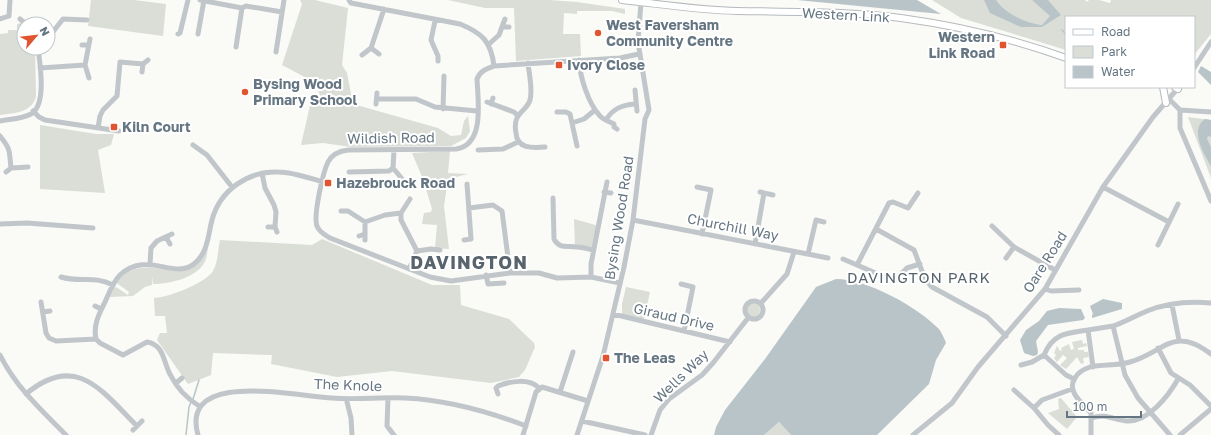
<svg xmlns="http://www.w3.org/2000/svg" width="1211" height="435" font-family="'Golos Text',sans-serif">
	<style>
		.green { fill: #daded7 }
		.water { fill: #b8c4c8 }
		.lines { fill: none; stroke-linecap: round; stroke-linejoin: round }
		.stream { stroke: #b8c4c8; stroke-width: 1.5 }
		.major-casing { stroke: #b5babe; stroke-width: 8 }
		.minor { stroke: #c1c6ca; stroke-width: 5 }
		.major { stroke: #fff; stroke-width: 6 }
		.poi-dot { fill: #e15430; stroke: #fff; stroke-width: 1.5 }
		.labels { text-anchor: middle; stroke-width: 4; stroke-linejoin: round; paint-order: stroke }
		.street-label { font-size: 14px; fill: #657682; stroke: #fff }
		.poi-label { font-size: 14px; font-weight: bold; fill: #657682; stroke: #fff; text-anchor: start }
		.neighbourhood-label { font-size: 15px; letter-spacing: 1px; fill: #57646d; stroke: #fff }
		.district-label { font-size: 18px; font-weight: bold; letter-spacing: 1px; fill: #57646d; stroke: #fff }
	</style>
	<rect width="100%" height="100%" fill="#fafaf7"/>
	<!-- green -->
	<path class="green" d="M 91,0 L 134,0 L 166,4 L 163,36 L 88,26 Z
		M 300,0 L 315,0 L 348,8 L 342,65 L 347,73 L 353,104 L 438,128 L 451,136 L 461,135 L 464,121 L 468,116 L 470,131 L 466,138 L 451,146 L 351,147 L 323,143 L 301,145 L 311,101 L 322,102 L 316,83 L 282,65 L 302,4 Z
		M 448,0 L 549,0 L 577,2 L 625,9 L 625,14 L 612,11 L 577,11 L 577,14 L 564,13 L 563,34 L 580,34 L 581,56 L 516,61 L 514,8 L 485,8 Z
		M 932,0 L 1085,0 L 1087,2 L 1089,0 L 1099,0 L 1110,3 L 1111,0 L 1211,0 L 1211,34 L 1194,55 L 1194,17 L 1066,17 L 1066,50 L 961,18 Z
		M 21,23 L 24,26 L 24,48 L 35,48 L 36,97 C 31,113 14,113 0,115 L 0,34 L 8,33 L 8,30 L 17,30 L 17,24 Z
		M 1188,117 L 1211,120 L 1211,178 Z
		M 40,125 L 96,134 L 114,134 L 111,145 L 98,150 L 105,193 L 40,189 Z
		M 450,151 L 448,173 L 468,174 L 448,179 L 444,206 L 449,249 L 435,248 L 437,225 L 422,224 L 424,213 L 431,212 L 432,209 L 423,179 L 412,153 Z
		M 574,219 L 599,226 L 593,250 L 575,246 Z
		M 322,239 L 432,285 L 460,285 L 461,305 L 509,319 L 534,343 L 535,347 L 525,370 L 519,377 L 491,383 L 392,371 L 337,377 L 271,364 L 272,355 L 213,353 L 211,375 L 188,384 L 157,340 L 160,333 L 167,333 L 165,316 L 155,316 L 154,298 C 167,298 206,283 213,271 C 218,263 218,249 220,240 L 312,245 Z
		M 208,248 C 207,253 207,259 204,263 C 196,278 169,284 153,284 L 153,276 L 152,285 L 145,287 L 133,296 L 110,297 L 114,288 L 116,287 L 128,295 L 129,292 L 118,284 L 117,282 C 146,245 186,296 208,248 Z
		M 626,287 L 650,292 L 644,319 L 622,314 L 622,304 Z
		M746 310a7 7 0 1 1 14 0a7 7 0 1 1-14 0Z
		M 1082,340 L 1083,344 L 1086,343 L 1087,346 L 1078,348 L 1078,350 L 1084,350 L 1084,352 L 1088,352 L 1089,357 L 1083,358 L 1084,363 L 1081,364 L 1077,357 L 1066,369 L 1060,365 L 1067,358 L 1063,355 L 1057,362 L 1054,358 L 1056,355 L 1054,353 L 1057,346 L 1060,351 L 1062,350 L 1061,348 L 1069,344 L 1071,350 L 1074,349 L 1072,342 Z
		M 1061,398 L 1077,417 L 1067,429 L 1048,413 L 1059,409 L 1058,399 Z
		M 779,422 L 791,435 L 764,435 Z"/>
	<!-- water -->
	<path class="water" d="M 797,0 L 917,0 L 941,14 Z
		M 984,0 L 996,0 C 1004,13 1027,24 1042,25 L 1050,16 L 1032,0 L 1048,0 L 1061,15 L 1042,27 L 1021,27 L 990,13 Z
		M 1201,66 L 1211,72 L 1211,85 L 1198,72 Z
		M 1205,119 L 1211,120 L 1211,137 L 1208,136 L 1207,139 L 1211,147 L 1211,166 C 1204,154 1189,130 1205,119 Z
		M 836,279 C 867,279 916,306 939,329 C 942,333 944,338 946,343 L 936,360 L 929,384 L 877,435 L 791,435 L 779,422 L 764,435 L 714,435 L 716,427 L 725,410 L 765,359 L 816,287 Z
		M 1103,299 L 1122,303 L 1122,309 L 1092,318 L 1092,315 L 1093,314 L 1090,306 Z
		M 1059,308 L 1081,309 L 1085,318 L 1083,320 L 1048,325 L 1036,341 L 1038,352 L 1037,355 L 1033,356 L 1024,353 L 1020,340 L 1026,330 L 1039,321 L 1047,311 Z"/>
	<g class="lines">
		<!-- stream -->
		<path class="stream" d="M 1062,30 L 1066,34
			M 193,399 L 199,380
			M 186,435 L 189,407 L 191,402"/>
		<!-- major casing -->
		<g class="major-casing">
			<path id="major" d="M 622,0 C 660,4 699,10 737,11 C 792,12 847,11 901,18 C 959,26 1011,38 1066,58
				M 1163,87 L 1166,103
				M 1175,87 L 1178,89"/>
		</g>
		<!-- minor -->
		<path class="minor" d="M 200,0 L 242,8 L 246,6 L 282,12
			M 349,0 L 351,3 L 460,24 C 482,33 491,41 494,66
			M 0,19 L 9,16 L 10,0
			M 20,19 L 26,24
			M 435,21 L 431,40 L 438,56 L 438,61
			M 503,27 L 509,27
			M 178,34 L 180,33 L 188,0
			M 198,34 L 204,0
			M 48,38 L 63,19 L 87,20
			M 489,44 L 499,35 L 505,19
			M 82,45 L 88,45
			M 236,47 L 242,8
			M 371,48 L 379,54
			M 276,52 L 284,0
			M 362,55 L 371,48 L 384,9
			M 579,60 C 580,77 588,103 600,116 C 604,120 610,122 614,124 L 614,127 L 617,129
			M 528,63 C 529,74 533,89 530,100 C 528,108 520,111 517,118 C 515,122 515,128 516,133 C 517,149 532,148 545,147
			M 40,68 L 85,65
			M 1194,68 L 1211,42
			M 142,72 L 143,64 L 148,60
			M 89,78 L 85,65 L 90,39
			M 635,90 L 637,111
			M 377,99 L 416,99 L 435,107 L 477,111
			M 1169,99 L 1180,110 L 1211,112
			M 487,102 L 514,112 L 518,116
			M 376,104 L 377,93
			M 491,104 L 493,98
			M 443,109 L 444,76
			M 1180,110 L 1180,128 L 1211,201
			M 33,111 L 39,117 L 45,120 L 119,131
			M 557,112 L 566,112 L 570,114 L 577,146
			M 606,120 C 613,108 623,105 635,104
			M 0,121 C 10,119 22,119 31,114 C 47,105 40,64 38,48
			M 572,123 L 584,119 L 595,110
			M 98,128 L 100,116 L 103,110 L 117,96 L 120,62 L 143,64
			M 0,136 C 11,150 9,150 11,168 L 28,167
			M 193,145 L 207,155 L 232,187
			M 478,150 L 503,149 L 518,142
			M 393,168 L 403,180
			M 6,172 L 11,168
			M 349,172 L 389,171 L 393,168 L 394,150
			M 262,173 L 265,188 L 274,205 L 276,212 L 275,227 L 277,232
			M 697,187 L 711,190 L 702,234
			M 1103,187 L 1169,222
			M 604,192 L 611,193
			M 760,192 L 773,195
			M 918,193 L 908,208 L 893,202 L 889,203 L 857,265 L 894,281 L 907,268 L 920,264
			M 553,198 L 554,239 C 560,250 567,245 577,247 C 582,247 588,249 593,250
			M 469,208 L 493,205 L 502,211 L 510,273
			M 341,211 L 348,211 L 365,222 L 385,215 L 401,213 L 401,220 L 417,251 L 409,269
			M 401,213 L 410,199
			M 633,220 L 828,258
			M 365,222 L 365,240
			M 0,224 L 27,223 L 93,228
			M 992,226 L 1014,247 L 1055,270
			M 268,227 L 275,227
			M 876,229 L 914,250 L 925,279 L 932,287 L 987,317 L 1006,336
			M 359,236 L 365,234
			M 166,237 L 170,244
			M 464,240 L 471,239 L 467,184
			M 755,244 L 764,193
			M 1158,245 L 1178,204
			M 417,251 L 431,249 L 440,250
			M 808,254 L 816,220 L 824,222
			M 1006,258 L 1014,247
			M 843,259 L 857,265
			M 150,264 L 151,248 L 157,241 L 172,234
			M 486,275 L 488,284 L 504,283
			M 61,277 C 81,283 93,275 113,285
			M 591,277 L 591,264 L 607,182
			M 620,283 L 591,277 L 557,278 L 539,273 L 510,273 L 451,281 L 430,277 L 330,238 C 325,235 319,232 317,226 C 313,216 323,172 328,162 C 332,154 340,151 348,150 L 456,149 C 485,145 478,101 477,79 C 480,71 486,69 494,66 L 620,58 L 639,54
			M 681,284 L 693,287 L 684,331
			M 1045,289 L 1051,291 L 1079,290
			M745 310a9 9 0 1 1 18 0a9 9 0 1 1-18 0Z
			M 41,302 L 46,333 L 49,338 L 56,341 L 96,339
			M 761,303 L 787,274 L 794,252
			M 1172,305 L 1179,340
			M 95,306 L 101,309
			M 43,312 L 50,311
			M 613,314 L 730,342
			M 1113,326 C 1125,322 1135,316 1147,311 C 1167,303 1189,301 1211,303
			M 1158,348 L 1171,373 L 1190,385 L 1211,406
			M 0,355 C 16,387 41,410 66,435
			M 1044,355 C 1053,333 1067,333 1088,330
			M 1021,365 L 1032,362 L 1044,355 L 1066,375 L 1074,379
			M 1093,367 L 1088,330 L 1113,326 L 1125,375 L 1138,398 L 1170,435
			M 176,383 L 182,378
			M 1014,390 L 1034,408 L 1042,400 L 1072,389
			M 560,392 L 573,352
			M 26,394 C 76,352 102,391 137,426
			M 498,394 L 496,388 L 498,386 C 510,381 529,378 539,388
			M 388,398 L 387,426 L 394,435
			M 347,402 L 351,418 L 352,435
			M 199,406 C 188,399 177,388 171,376 C 163,363 165,345 147,342 L 123,355 L 100,343 L 96,339 C 93,325 99,314 105,302 C 109,293 113,282 120,275 C 147,250 174,280 194,264 C 208,253 208,235 212,220 C 220,190 248,171 278,172 C 293,172 309,178 323,182
			M 1034,408 L 1048,425 L 1059,435
			M 1092,418 C 1104,413 1115,420 1126,421 C 1148,423 1169,395 1178,379
			M 582,421 L 645,435
			M 133,430 L 142,421
			M 198,435 C 179,368 299,397 332,398 C 356,400 381,397 405,398 C 447,400 487,411 526,426
			M 523,435 L 536,392 L 542,387 L 588,401
			M 577,435 L 603,356 L 624,267 L 633,220 L 645,119 L 649,110 L 638,42 L 641,2
			M 651,435 L 660,410 L 669,399 L 702,375 L 713,363 L 748,318
			M 913,435 L 952,403 L 978,367 L 1045,289 L 1103,187 L 1153,117 L 1179,87
			M 1091,435 L 1091,413 C 1082,403 1066,391 1075,378 C 1078,372 1084,369 1090,367 C 1103,364 1117,366 1130,362 C 1165,352 1173,325 1211,354
			M 1180,435 L 1211,409"/>
		<!-- major -->
		<use href="#major" class="major"/>
	</g>
	<!-- markers -->
	<g class="poi-dot">
		<circle cx="598" cy="33" r="4"/>
		<rect x="999" y="41" width="8" height="8" rx="2"/>
		<rect x="555" y="61" width="8" height="8" rx="2"/>
		<circle cx="245" cy="92" r="4"/>
		<rect x="110" y="123" width="8" height="8" rx="2"/>
		<rect x="324" y="179" width="8" height="8" rx="2"/>
		<rect x="602" y="354" width="8" height="8" rx="2"/>
	</g>
	<g class="labels">
		<!-- street labels -->
		<g class="street-label">
			<text transform="translate(846 15) rotate(3)" y="5">Western Link</text>
			<text transform="translate(391 138) rotate(-1)" y="5">Wildish Road</text>
			<text transform="translate(619 218) rotate(-81)" y="5">Bysing Wood Road</text>
			<text transform="translate(733 227) rotate(11)" y="5">Churchill Way</text>
			<text transform="translate(1045 262) rotate(-58)" y="5">Oare Road</text>
			<text transform="translate(674 317) rotate(13)" y="5">Giraud Drive</text>
			<text transform="translate(681 376) rotate(-44)" y="5">Wells Way</text>
			<text transform="translate(348 385) rotate(2)" y="5">The Knole</text>
		</g>
		<!-- poi labels -->
		<g class="poi-label">
			<text x="606" y="30">West Faversham<tspan x="606" dy="16">Community Centre</tspan></text>
			<text x="995" y="42" text-anchor="end">Western<tspan x="995" dy="16">Link Road</tspan></text>
			<text x="567" y="70">Ivory Close</text>
			<text x="253" y="89">Bysing Wood<tspan x="253" dy="16">Primary School</tspan></text>
			<text x="122" y="132">Kiln Court</text>
			<text x="336" y="188">Hazebrouck Road</text>
			<text x="614" y="363">The Leas</text>
		</g>
		<!-- neighbourhood labels -->
		<g class="neighbourhood-label">
			<text x="919" y="283">DAVINGTON PARK</text>
		</g>
		<!-- district labels -->
		<g class="district-label">
			<text x="469" y="269">DAVINGTON</text>
		</g>
	</g>
	<!-- legend -->
	<rect x="1065" y="16" width="130" height="72" fill="#ffffff" stroke="#c1c8cd"/>
	<rect x="1073" y="29" width="20" height="6" fill="#ffffff" stroke="#c1c8cd"/>
	<text x="1101" y="36" font-size="12" fill="#657682">Road</text>
	<rect x="1073" y="46" width="20" height="12" fill="#daded7" stroke="#c1c8cd"/>
	<text x="1101" y="56" font-size="12" fill="#657682">Park</text>
	<rect x="1073" y="66" width="20" height="12" fill="#b8c4c8" stroke="#c1c8cd"/>
	<text x="1101" y="76" font-size="12" fill="#657682">Water</text>
	<!-- north arrow -->
	<g transform="translate(36 36) rotate(62)"><circle r="19" fill="#ffffff" stroke="#c1c8cd"/>
	<path d="M0-3L7 15L0 10L-7 15Z" fill="#e15430"/>
	<text y="-6" font-size="11" font-weight="bold" text-anchor="middle" fill="#657682">N</text>
	</g>
	<!-- scale -->
	<path d="M1067 411v6h74v-6" fill="none" stroke="#657682" stroke-width="2"/>
	<text x="1073" y="411" font-size="12" fill="#657682" stroke="#ffffff" stroke-width="3" paint-order="stroke">100 m</text>
</svg>
